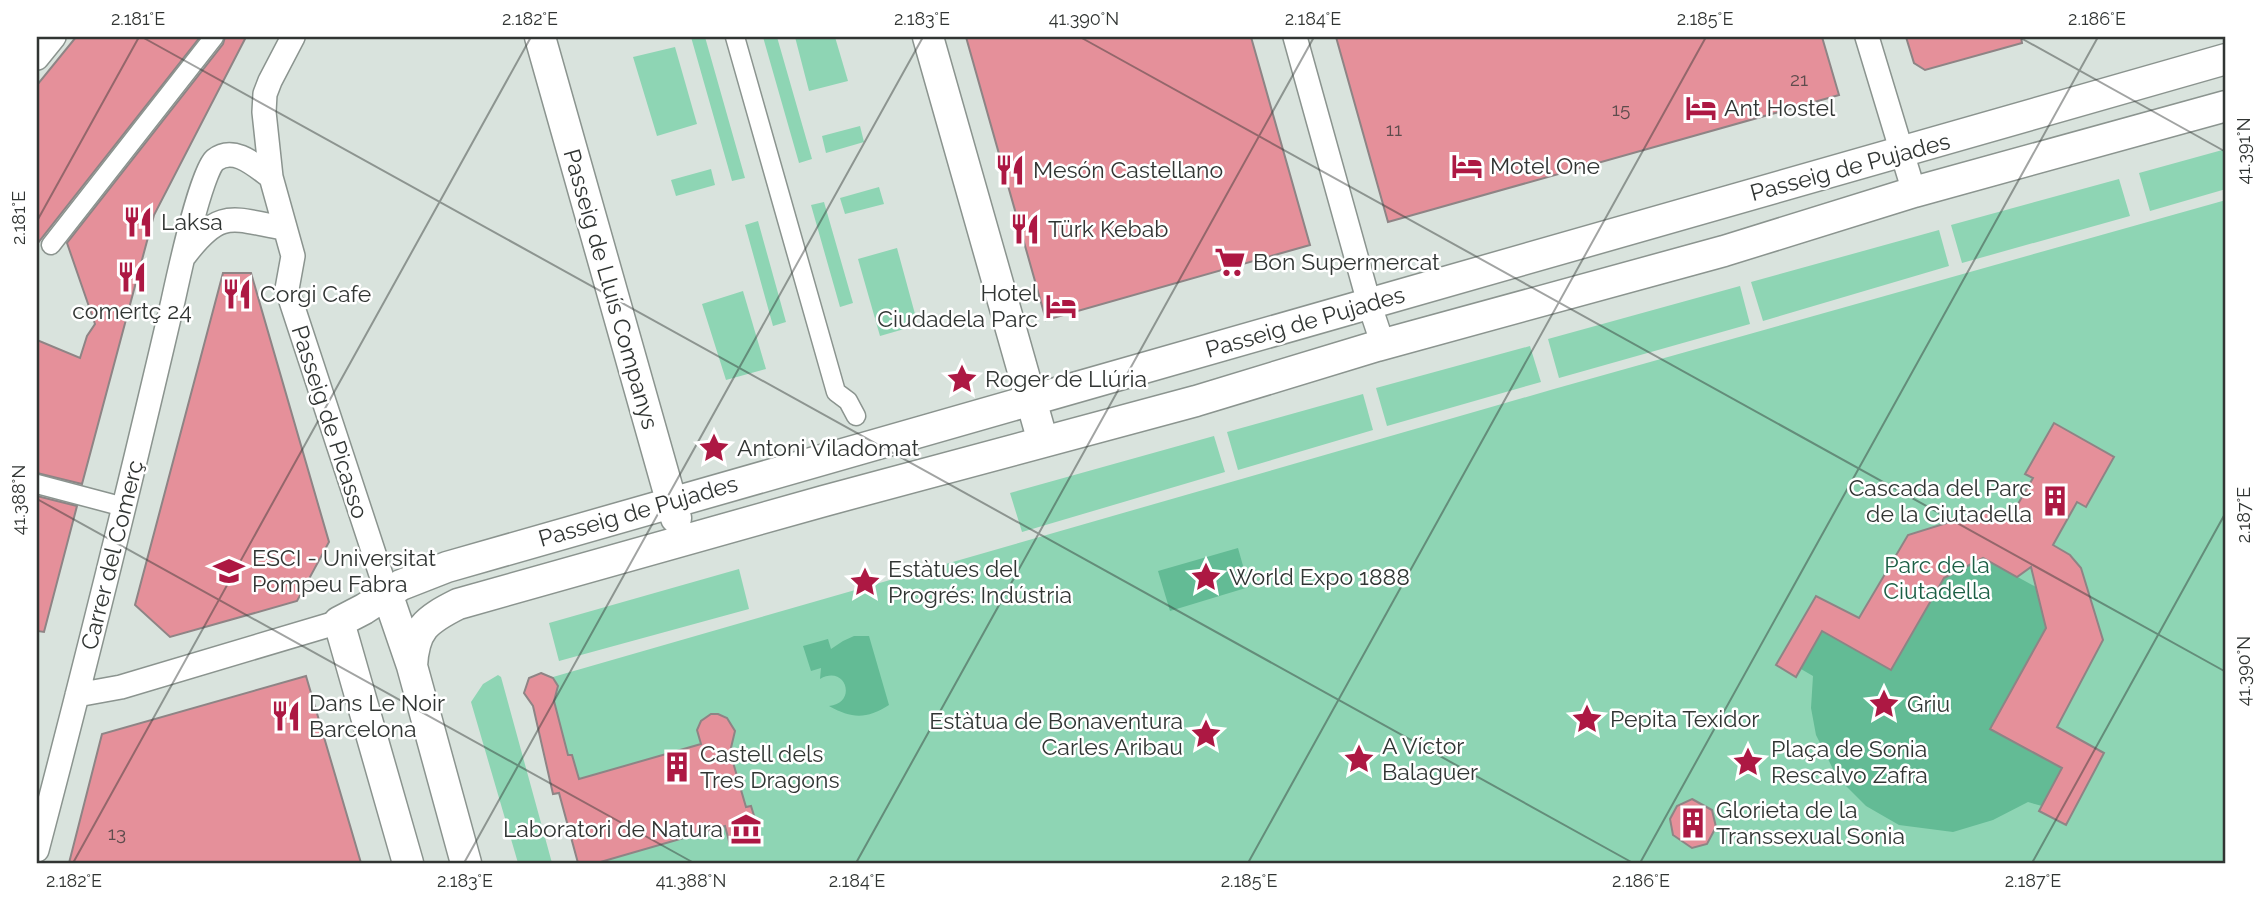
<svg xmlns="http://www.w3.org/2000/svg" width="2263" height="900" font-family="Raleway,sans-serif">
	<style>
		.green { fill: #8ed5b4 }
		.water { fill: #63bb95 }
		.building { fill: #e5909a; stroke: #8e8485; stroke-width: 2 }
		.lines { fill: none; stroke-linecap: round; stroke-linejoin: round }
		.pedestrian-casing { stroke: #8b948f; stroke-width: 21 }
		.minor-casing { stroke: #8b948f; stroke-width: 26 }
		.tertiary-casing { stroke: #8b948f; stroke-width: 33 }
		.pedestrian { stroke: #fff; stroke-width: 18 }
		.minor { stroke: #fff; stroke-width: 23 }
		.tertiary { stroke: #fff; stroke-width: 30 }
		.ticks { fill: none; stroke: #313533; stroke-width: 2; stroke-opacity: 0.45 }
		.labels { text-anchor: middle; stroke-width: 5; stroke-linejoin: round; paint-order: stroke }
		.number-label { font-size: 19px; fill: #5e4c4d }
		.poi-label { font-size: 23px; fill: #313533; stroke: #fff; text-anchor: start }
		.street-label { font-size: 23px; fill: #313533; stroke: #fff }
		.park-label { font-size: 23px; fill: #1b5f45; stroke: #fff }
		.neatline { fill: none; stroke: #313533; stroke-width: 2.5 }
		.ticks-label { font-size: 18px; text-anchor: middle; fill: #313533 }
	</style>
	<rect width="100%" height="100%" fill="#d9e3dd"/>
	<!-- green -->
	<path class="green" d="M 691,37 L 705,37 L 745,178 L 732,181 Z
		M 763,37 L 777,37 L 812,159 L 799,163 Z
		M 795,37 L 835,37 L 848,81 L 809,91 Z
		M 675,47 L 697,124 L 657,136 L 633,57 Z
		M 860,126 L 864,142 L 826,153 L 822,136 Z
		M 2226,149 L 2226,189 L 2150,211 L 2139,173 Z
		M 711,169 L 715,185 L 676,196 L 671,180 Z
		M 2119,179 L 2130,216 L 1962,263 L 1951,225 Z
		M 879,187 L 884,204 L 845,214 L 840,198 Z
		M 2226,200 L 2226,863 L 578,863 L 559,794 L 553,794 L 533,706 L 524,693 L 529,678 L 541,673 L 553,677 L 1554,389 Z
		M 824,202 L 853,303 L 840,307 L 811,205 Z
		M 758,221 L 786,322 L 773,326 L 745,225 Z
		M 1939,230 L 1949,266 L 1763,321 L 1751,282 Z
		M 897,248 L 918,325 L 880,336 L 858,259 Z
		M 1740,286 L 1750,324 L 1559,378 L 1548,339 Z
		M 743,291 L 766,369 L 726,380 L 702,304 Z
		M 1530,346 L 1541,382 L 1387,426 L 1376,388 Z
		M 1363,394 L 1373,430 L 1238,470 L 1227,432 Z
		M 1214,436 L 1225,472 L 1022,532 L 1010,493 Z
		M 739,569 L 749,609 L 559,661 L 549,623 Z
		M 498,675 L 501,677 L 552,863 L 518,863 L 471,702 L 483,684 Z"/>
	<!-- water -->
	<path class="water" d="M 1238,548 L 1249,587 L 1170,611 L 1158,571 Z
		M 1983,558 L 2036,587 L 2046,628 L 1990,729 L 2062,768 L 2042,806 L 2028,802 L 1993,820 L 1953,832 L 1899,825 L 1866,806 L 1837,777 L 1816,735 L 1811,708 L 1813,676 L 1801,669 L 1822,631 L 1891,670 L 1944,578 Z
		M 854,636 L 869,636 L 889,705 C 867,719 852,719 829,706 C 858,703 846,664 820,679 L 821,668 L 811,671 L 803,646 L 828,639 L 831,649 L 843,641 Z"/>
	<!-- building -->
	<path class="building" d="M 76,37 L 200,37 L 37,244 L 37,85 Z
		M 225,37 L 246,37 L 154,215 L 82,484 L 37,473 L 37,340 L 80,358 L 87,336 L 95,324 L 67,243 L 223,44 Z
		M 966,37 L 1251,37 L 1310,245 L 1046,320 Z
		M 1336,37 L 1822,37 L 1839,95 L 1388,222 Z
		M 1906,37 L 2021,37 L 2022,43 L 1925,70 L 1914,63 Z
		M 223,273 L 251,273 L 329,542 L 297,601 L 170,637 L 135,605 Z
		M 2054,423 L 2114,457 L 2086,507 L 2077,502 L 2053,545 L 2070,555 L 2081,568 L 2103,640 L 2057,727 L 2104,753 L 2066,825 L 2039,811 L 2062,768 L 1990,729 L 2046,628 L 2031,567 L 2017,577 L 1983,558 L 1944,578 L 1891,670 L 1822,631 L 1796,677 L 1776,665 L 1816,596 L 1859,618 L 1908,535 L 1982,512 L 2011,516 L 2033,478 L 2025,474 Z
		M 37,496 L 77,506 L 44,632 L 37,631 Z
		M 541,673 L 553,678 L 558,686 L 554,701 L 568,755 L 572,755 L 579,779 L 701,744 L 697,730 L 701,721 L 711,714 L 718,714 L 727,718 L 735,731 L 730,752 L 746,807 L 751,806 L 760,835 L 730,845 L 725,826 L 597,863 L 578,863 L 559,793 L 553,794 L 533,706 L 524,693 L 529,678 Z
		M 306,676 L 361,863 L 69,863 L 102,734 Z
		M 1692,799 L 1712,810 L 1716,827 L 1707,844 L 1692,848 L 1673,835 L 1670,819 L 1677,806 Z"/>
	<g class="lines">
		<!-- pedestrian casing -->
		<g class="pedestrian-casing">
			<path id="pedestrian" d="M 735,37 L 836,392 L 848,401 L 856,416
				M 51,245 L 214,37
				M 37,484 L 124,507"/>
		</g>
		<!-- minor casing -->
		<g class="minor-casing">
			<path id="minor" d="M 293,37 L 270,81 L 265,94 L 264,112 L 271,177 L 293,256 L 287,289 L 387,593
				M 1295,37 L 1369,303 L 1383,345
				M 1867,37 L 1914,192
				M 37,58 L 54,37
				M 185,255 C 221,208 231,219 284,228
				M 77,695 L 121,687 L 339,622
				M 37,850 C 85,668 130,485 173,301 C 178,278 201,171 215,160 C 234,145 256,166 271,177"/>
		</g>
		<!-- tertiary casing -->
		<g class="tertiary-casing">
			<path id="tertiary" d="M 540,37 L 676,518
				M 928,37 L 1043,442
				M 387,593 L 412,666 L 466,863
				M 412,666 C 414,629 426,620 458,604 L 824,501 L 1196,401 L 1377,346 L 1724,251 L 1914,192 L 2226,106
				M 408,863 L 339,622 L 364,609 L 401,585 L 447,567 L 2226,59"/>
		</g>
		<!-- pedestrian -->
		<use href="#pedestrian" class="pedestrian"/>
		<!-- minor -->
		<use href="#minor" class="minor"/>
		<!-- tertiary -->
		<use href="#tertiary" class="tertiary"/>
	</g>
	<!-- ticks -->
	<path class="ticks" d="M 142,37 L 1633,863M 1080,37 L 2226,672M 2019,37 L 2226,152M 37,221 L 139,37M 37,499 L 694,863M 73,863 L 531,37M 464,863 L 923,37M 856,863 L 1314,37M 1248,863 L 1706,37M 1640,863 L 2098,37M 2032,863 L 2226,512"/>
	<!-- icons -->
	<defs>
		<g id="hotel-bare" transform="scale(2.415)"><path d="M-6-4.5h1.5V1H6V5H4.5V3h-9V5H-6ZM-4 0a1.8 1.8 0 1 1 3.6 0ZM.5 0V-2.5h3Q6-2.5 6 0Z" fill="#ad1843" stroke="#fff" stroke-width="2.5" paint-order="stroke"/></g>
		<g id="restaurant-bare" transform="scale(2.415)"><path d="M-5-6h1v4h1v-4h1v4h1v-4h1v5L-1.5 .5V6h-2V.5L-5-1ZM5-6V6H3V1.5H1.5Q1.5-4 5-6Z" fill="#ad1843" stroke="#fff" stroke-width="2.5" paint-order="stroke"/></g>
		<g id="supermarket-bare" transform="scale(2.415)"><path d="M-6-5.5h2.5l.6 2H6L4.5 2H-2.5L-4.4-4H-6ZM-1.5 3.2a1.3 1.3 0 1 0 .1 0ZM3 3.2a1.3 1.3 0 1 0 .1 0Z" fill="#ad1843" stroke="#fff" stroke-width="2.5" paint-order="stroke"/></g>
		<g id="sight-bare" transform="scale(2.415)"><path d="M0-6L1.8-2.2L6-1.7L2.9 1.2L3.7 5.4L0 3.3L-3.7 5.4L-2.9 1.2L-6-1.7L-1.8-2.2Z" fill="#ad1843" stroke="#fff" stroke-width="2.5" paint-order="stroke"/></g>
		<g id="building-bare" transform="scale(2.415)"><path d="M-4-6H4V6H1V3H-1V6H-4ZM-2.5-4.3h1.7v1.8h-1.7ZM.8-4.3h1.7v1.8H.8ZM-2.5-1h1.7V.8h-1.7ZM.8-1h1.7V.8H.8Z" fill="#ad1843" stroke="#fff" stroke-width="2.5" paint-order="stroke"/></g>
		<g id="university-bare" transform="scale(2.415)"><path d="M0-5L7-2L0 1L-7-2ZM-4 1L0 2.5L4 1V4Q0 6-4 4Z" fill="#ad1843" stroke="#fff" stroke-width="2.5" paint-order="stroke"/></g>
		<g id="museum-bare" transform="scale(2.415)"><path d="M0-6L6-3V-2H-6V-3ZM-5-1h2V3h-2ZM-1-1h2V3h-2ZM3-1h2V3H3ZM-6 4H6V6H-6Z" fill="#ad1843" stroke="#fff" stroke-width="2.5" paint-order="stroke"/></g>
	</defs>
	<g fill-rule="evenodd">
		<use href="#hotel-bare" x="1701" y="108"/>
		<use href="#hotel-bare" x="1467" y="166"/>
		<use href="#restaurant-bare" x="1010" y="170"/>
		<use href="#restaurant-bare" x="138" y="222"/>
		<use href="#restaurant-bare" x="1025" y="229"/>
		<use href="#supermarket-bare" x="1230" y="262"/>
		<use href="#restaurant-bare" x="132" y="277"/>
		<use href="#restaurant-bare" x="237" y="294"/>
		<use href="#hotel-bare" x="1061" y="306"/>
		<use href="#sight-bare" x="962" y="379"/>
		<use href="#sight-bare" x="714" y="448"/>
		<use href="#building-bare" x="2055" y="501"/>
		<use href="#university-bare" x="229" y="571"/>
		<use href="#sight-bare" x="1206" y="577"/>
		<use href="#sight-bare" x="865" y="582"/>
		<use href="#sight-bare" x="1884" y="704"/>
		<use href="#restaurant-bare" x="286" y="716"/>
		<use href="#sight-bare" x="1587" y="719"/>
		<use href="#sight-bare" x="1206" y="734"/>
		<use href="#sight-bare" x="1359" y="759"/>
		<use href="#sight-bare" x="1748" y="762"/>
		<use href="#building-bare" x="677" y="767"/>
		<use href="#building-bare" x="1693" y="823"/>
		<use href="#museum-bare" x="746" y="829"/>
	</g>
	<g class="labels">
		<!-- number labels -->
		<g class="number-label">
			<text x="1799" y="86">21</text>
			<text x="1621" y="116">15</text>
			<text x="1394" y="136">11</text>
			<text x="117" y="840">13</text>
		</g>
		<!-- poi labels -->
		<g class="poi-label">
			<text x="1724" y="116">Ant Hostel</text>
			<text x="1490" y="174">Motel One</text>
			<text x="1033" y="178">Mesón Castellano</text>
			<text x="161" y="230">Laksa</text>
			<text x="1048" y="237">Türk Kebab</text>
			<text x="1253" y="270">Bon Supermercat</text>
			<text x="1038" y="301" text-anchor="end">Hotel<tspan x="1038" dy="26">Ciudadela Parc</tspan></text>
			<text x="260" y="302">Corgi Cafe</text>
			<text x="132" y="319" text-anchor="middle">comertç 24</text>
			<text x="985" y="387">Roger de Llúria</text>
			<text x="737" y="456">Antoni Viladomat</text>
			<text x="2032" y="496" text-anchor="end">Cascada del Parc<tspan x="2032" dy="26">de la Ciutadella</tspan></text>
			<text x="252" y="566">ESCI - Universitat<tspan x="252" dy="26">Pompeu Fabra</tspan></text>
			<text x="888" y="577">Estàtues del<tspan x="888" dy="26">Progrés: Indústria</tspan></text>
			<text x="1229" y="585">World Expo 1888</text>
			<text x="309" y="711">Dans Le Noir<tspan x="309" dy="26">Barcelona</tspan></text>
			<text x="1907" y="712">Griu</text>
			<text x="1610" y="727">Pepita Texidor</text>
			<text x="1183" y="729" text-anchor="end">Estàtua de Bonaventura<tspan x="1183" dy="26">Carles Aribau</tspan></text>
			<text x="1382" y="754">A Víctor<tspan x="1382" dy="26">Balaguer</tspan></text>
			<text x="1771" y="757">Plaça de Sonia<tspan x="1771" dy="26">Rescalvo Zafra</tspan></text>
			<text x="700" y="762">Castell dels<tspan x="700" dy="26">Tres Dragons</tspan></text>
			<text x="1716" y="818">Glorieta de la<tspan x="1716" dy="26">Transsexual Sonia</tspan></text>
			<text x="723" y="837" text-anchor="end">Laboratori de Natura</text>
		</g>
		<!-- street labels -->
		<g class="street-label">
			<text transform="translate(1850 167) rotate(-15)" y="8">Passeig de Pujades</text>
			<text transform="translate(611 289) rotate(74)" y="8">Passeig de Lluís Companys</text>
			<text transform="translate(1305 322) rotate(-16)" y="8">Passeig de Pujades</text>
			<text transform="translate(330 422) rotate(72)" y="8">Passeig de Picasso</text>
			<text transform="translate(638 511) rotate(-16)" y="8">Passeig de Pujades</text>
			<text transform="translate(112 555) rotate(-76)" y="8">Carrer del Comerç</text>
		</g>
		<!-- park labels -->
		<g class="park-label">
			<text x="1937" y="573">Parc de la<tspan x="1937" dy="26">Ciutadella</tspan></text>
		</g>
	</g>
	<!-- border -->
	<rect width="2263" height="900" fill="none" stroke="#ffffff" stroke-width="77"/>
	<rect x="38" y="38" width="2186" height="824" class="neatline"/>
	<g class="ticks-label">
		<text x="138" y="25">2.181°E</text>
		<text x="530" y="25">2.182°E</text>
		<text x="922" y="25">2.183°E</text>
		<text x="1084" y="25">41.390°N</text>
		<text x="1313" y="25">2.184°E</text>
		<text x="1705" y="25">2.185°E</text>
		<text x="2097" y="25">2.186°E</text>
		<text transform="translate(2244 151) rotate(-90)" y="6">41.391°N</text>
		<text transform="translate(19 218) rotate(-90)" y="6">2.181°E</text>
		<text transform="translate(19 500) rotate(-90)" y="6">41.388°N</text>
		<text transform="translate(2244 515) rotate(-90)" y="6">2.187°E</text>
		<text transform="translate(2244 671) rotate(-90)" y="6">41.390°N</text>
		<text x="74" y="887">2.182°E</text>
		<text x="465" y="887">2.183°E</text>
		<text x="691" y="887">41.388°N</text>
		<text x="857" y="887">2.184°E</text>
		<text x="1249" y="887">2.185°E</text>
		<text x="1641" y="887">2.186°E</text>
		<text x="2033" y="887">2.187°E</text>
	</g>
</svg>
